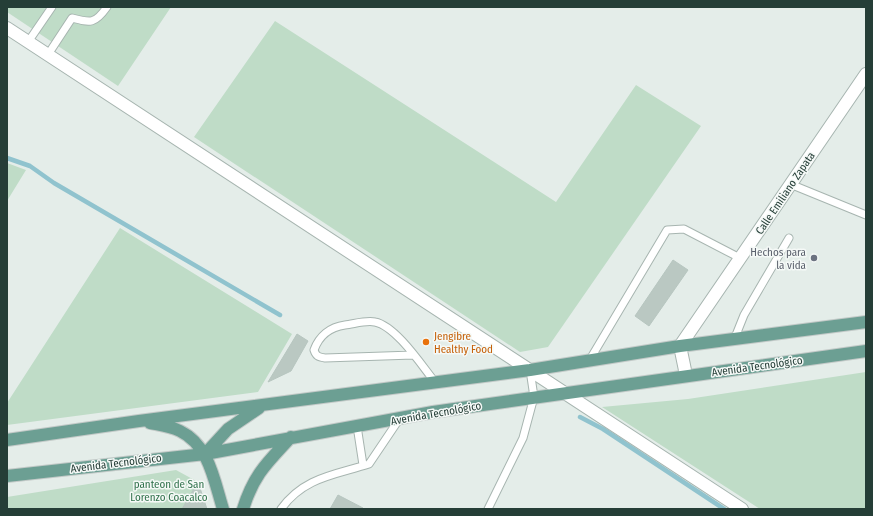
<svg xmlns="http://www.w3.org/2000/svg" width="873" height="516" font-family="'Fira Sans Condensed',sans-serif">
	<style>
		.green { fill: #bfdcc7 }
		.lines { fill: none; stroke-linecap: round; stroke-linejoin: round }
		.stream { stroke: #90c3ce; stroke-width: 4.5 }
		.building { fill: #bac8c2; stroke: #b7c6c0 }
		.lane-casing { stroke: #a7b5b0; stroke-width: 9 }
		.street-casing { stroke: #a7b5b0; stroke-width: 14 }
		.primary-casing { stroke: #c2c9c7; stroke-width: 14 }
		.lane { stroke: #fff; stroke-width: 7 }
		.street { stroke: #fff; stroke-width: 12 }
		.primary { stroke: #6c9f93; stroke-width: 12 }
		.worship-dot { fill: #6b7280; stroke: #f5f9f7; stroke-width: 1.5 }
		.food-dot { fill: #e8710a; stroke: #f5f9f7; stroke-width: 1.5 }
		.labels { text-anchor: middle; stroke-width: 3; stroke-linejoin: round; paint-order: stroke }
		.street-label { font-size: 11px; fill: #253e37; stroke: #f5f9f7 }
		.worship-label { font-size: 11px; fill: #5b616d; stroke: #f5f9f7; text-anchor: end }
		.food-label { font-size: 11px; fill: #c56008; stroke: #f5f9f7; text-anchor: start }
		.park-label { font-size: 11px; fill: #31724c; stroke: #f5f9f7 }
	</style>
	<rect width="100%" height="100%" fill="#e4ede9"/>
	<!-- green -->
	<path class="green" d="M 7,7 L 171,7 L 118,86 L 7,12 Z
		M 275,21 L 556,202 L 636,85 L 701,126 L 548,347 L 520,352 L 194,137 Z
		M 7,163 L 26,170 L 7,201 Z
		M 120,228 L 292,334 L 258,392 L 7,425 L 7,403 Z
		M 866,372 L 866,509 L 760,509 L 602,407 L 688,399 Z
		M 176,470 L 198,482 L 182,509 L 7,509 L 7,497 Z"/>
	<g class="lines">
		<!-- stream -->
		<path class="stream" d="M 7,158 L 30,166 L 54,183 L 280,315
			M 580,417 L 603,429 L 724,509"/>
	</g>
	<!-- building -->
	<path class="building" d="M 673,260 L 688,270 L 649,326 L 635,316 Z
		M 297,334 L 308,341 L 291,371 L 268,382 Z
		M 198,482 L 207,509 L 182,509 Z
		M 338,495 L 363,508 L 362,509 L 330,509 Z"/>
	<g class="lines">
		<!-- lane casing -->
		<g class="lane-casing">
			<path id="lane" d="M 28,42 L 52,7
				M 47,56 L 72,18 C 91,23 95,24 107,7
				M 790,184 L 866,215
				M 734,340 L 744,315 L 789,238
				M 413,355 L 325,358 C 318,357 316,356 314,350 C 319,336 330,327 345,325 C 354,324 366,320 375,322 C 396,326 422,366 435,382
				M 589,361 L 667,230 L 684,229 L 740,258
				M 357,426 L 363,465
				M 281,509 C 304,477 335,475 369,464 L 400,418
				M 488,509 L 523,438 L 534,397 L 530,370"/>
		</g>
		<!-- street casing -->
		<g class="street-casing">
			<path id="street" d="M 7,28 L 742,509
				M 686,375 L 680,346 L 866,74"/>
		</g>
		<!-- primary casing -->
		<g class="primary-casing">
			<path id="primary" d="M 150,423 C 160,425 170,426 180,431 C 209,445 214,480 223,509
				M 7,440 L 139,421 L 530,370 L 680,346 L 866,322
				M 205,454 L 228,429 L 259,408
				M 7,476 L 205,454 L 433,412 L 866,351
				M 243,509 C 254,474 267,463 291,437"/>
		</g>
		<!-- lane -->
		<use href="#lane" class="lane"/>
		<!-- street -->
		<use href="#street" class="street"/>
		<!-- primary -->
		<use href="#primary" class="primary"/>
	</g>
	<!-- markers -->
	<circle class="worship-dot" cx="814" cy="258" r="4"/>
	<circle class="food-dot" cx="426" cy="342" r="4"/>
	<g class="labels">
		<!-- street labels -->
		<g class="street-label">
			<text transform="translate(785 193) rotate(-56)" y="4">Calle Emiliano Zapata</text>
			<text transform="translate(757 366) rotate(-8)" y="4">Avenida Tecnológico</text>
			<text transform="translate(436 413) rotate(-10)" y="4">Avenida Tecnológico</text>
			<text transform="translate(116 463) rotate(-7)" y="4">Avenida Tecnológico</text>
		</g>
		<!-- worship labels -->
		<g class="worship-label">
			<text x="806" y="256">Hechos para<tspan x="806" dy="13">la vida</tspan></text>
		</g>
		<!-- food labels -->
		<g class="food-label">
			<text x="434" y="340">Jengibre<tspan x="434" dy="13">Healthy Food</tspan></text>
		</g>
		<!-- park labels -->
		<g class="park-label">
			<text x="169" y="488">panteon de San<tspan x="169" dy="13">Lorenzo Coacalco</tspan></text>
		</g>
	</g>
	<!-- border -->
	<rect width="873" height="516" fill="none" stroke="#253e37" stroke-width="16"/>
</svg>
